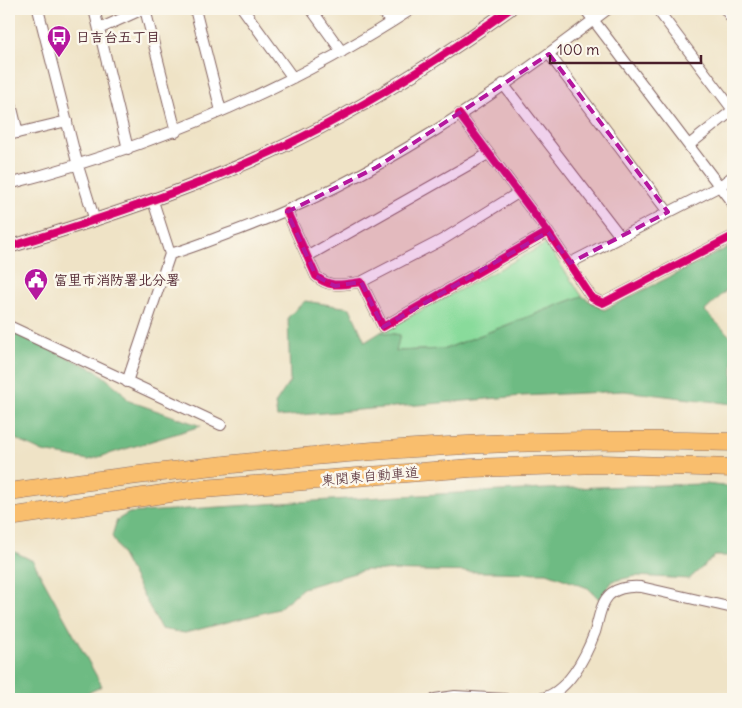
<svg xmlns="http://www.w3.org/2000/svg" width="742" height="708" font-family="Delius,'Klee One',sans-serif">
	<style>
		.green { fill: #89db9b; stroke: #6a7d63 }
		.forest { fill: #6ebb83; stroke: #5c6d57 }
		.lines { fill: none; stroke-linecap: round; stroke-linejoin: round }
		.minor-casing { stroke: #846461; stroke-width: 12 }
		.tertiary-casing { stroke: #846461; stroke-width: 14 }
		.motorway-casing { stroke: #846461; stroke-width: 19 }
		.minor { stroke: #fff; stroke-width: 10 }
		.tertiary { stroke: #fff; stroke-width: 12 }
		.motorway { stroke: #f9be6d; stroke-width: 18 }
		.cycleway-casing { stroke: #fbf7ec; stroke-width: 11 }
		.cycleway { stroke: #d6006c; stroke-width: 8 }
		.marked { fill: #b5179e; fill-opacity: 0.2; stroke: #b5179e; stroke-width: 4; stroke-dasharray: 10 6; stroke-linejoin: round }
		.labels { text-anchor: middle; stroke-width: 5; stroke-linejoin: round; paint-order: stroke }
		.poi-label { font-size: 14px; font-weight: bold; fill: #4a1f2b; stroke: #fbf7ec; text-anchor: start }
		.street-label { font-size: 14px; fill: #4a1f2b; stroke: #fbf7ec }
	</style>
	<rect width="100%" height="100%" fill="#fbf7ec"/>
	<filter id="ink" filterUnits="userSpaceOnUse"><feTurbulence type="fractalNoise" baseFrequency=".02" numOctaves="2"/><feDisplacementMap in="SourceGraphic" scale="10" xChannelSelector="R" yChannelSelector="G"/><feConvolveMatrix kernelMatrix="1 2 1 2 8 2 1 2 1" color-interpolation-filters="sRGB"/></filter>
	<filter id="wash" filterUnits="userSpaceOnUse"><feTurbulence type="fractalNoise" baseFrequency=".0096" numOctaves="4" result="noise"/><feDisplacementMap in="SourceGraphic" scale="20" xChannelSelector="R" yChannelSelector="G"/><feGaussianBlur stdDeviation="1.12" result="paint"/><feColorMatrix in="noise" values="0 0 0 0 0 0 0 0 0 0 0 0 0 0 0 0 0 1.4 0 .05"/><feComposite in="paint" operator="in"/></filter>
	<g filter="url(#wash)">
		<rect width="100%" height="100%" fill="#efe3c6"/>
		<!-- green -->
		<path class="green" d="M 546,244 L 582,296 L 445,349 L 395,351 L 400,335 L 381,332 Z"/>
		<!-- forest -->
		<path class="forest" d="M 733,245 L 733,284 L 705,311 L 733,339 L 733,404 L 624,391 L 522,396 L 277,417 L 275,404 L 290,381 L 288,317 L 305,301 L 350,308 L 365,342 L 381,332 L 400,335 L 396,351 L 445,349 L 582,296 L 604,310 Z
			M 9,331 L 96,370 L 121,391 L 129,401 L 201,426 L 89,460 L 43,452 L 9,436 Z
			M 705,484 L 733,487 L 733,556 L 715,556 L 689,579 L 636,576 L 613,581 L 599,599 L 588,588 L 547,573 L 365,570 L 303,588 L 278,609 L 185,633 L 161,629 L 112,536 L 117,520 L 129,513 C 321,500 513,488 705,484 Z
			M 9,549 L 33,561 L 102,686 L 76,699 L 9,699 Z"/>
	</g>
	<g filter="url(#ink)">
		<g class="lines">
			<!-- minor casing -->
			<g class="minor-casing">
				<path id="minor" d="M 38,9 L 78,166 L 95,221
					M 94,9 L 128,149
					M 145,9 L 176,132
					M 195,9 L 221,111
					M 243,9 L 293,78
					M 311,9 L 342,52
					M 380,9 L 391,22
					M 585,9 L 733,204
					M 657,9 L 733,110
					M 725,9 L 733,20
					M 99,29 L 143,9
					M 549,54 L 668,212
					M 503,84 L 620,236
					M 9,96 L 18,133
					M 459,114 L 548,232 L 592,298 L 603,303 L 733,236
					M 9,135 L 67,121
					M 689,145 L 733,110
					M 9,184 C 151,147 288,90 412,9
					M 287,212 L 316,276 C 330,289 344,284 361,282 L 383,327 L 548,232
					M 170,254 C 193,248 215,238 238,230 C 373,180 494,96 608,9
					M 308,256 L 488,154
					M 570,263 L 720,186 L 733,176
					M 361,282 L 442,240 L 518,193
					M 9,326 L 221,425
					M 127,382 L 170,254 L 153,201
					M 435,699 L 455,696 L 505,699
					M 538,699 C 567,695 586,656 595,632 C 598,622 600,607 606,599 C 613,588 629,586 641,587 L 733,608"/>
			</g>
			<!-- tertiary casing -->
			<g class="tertiary-casing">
				<path id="tertiary" d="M 9,247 C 124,212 238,174 344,115 C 402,83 457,47 510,9"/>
			</g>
			<!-- motorway casing -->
			<g class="motorway-casing">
				<path id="motorway" d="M 9,492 C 252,458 487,434 733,442
					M 9,517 L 190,490 L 471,468 L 602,464 L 733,468"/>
			</g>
			<!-- minor -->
			<use href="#minor" class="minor"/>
			<!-- tertiary -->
			<use href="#tertiary" class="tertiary"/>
			<!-- motorway -->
			<use href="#motorway" class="motorway"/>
			<!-- cycleway casing -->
			<g class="cycleway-casing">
				<path id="cycleway" d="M 459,114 L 548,232 L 592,298 L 603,303 L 733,236
					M 287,212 L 316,276 C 330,289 344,284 361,282 L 383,327 L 548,232
					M 9,247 C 124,212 238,174 344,115 C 402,83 457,47 510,9"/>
			</g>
			<!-- cycleway -->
			<use href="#cycleway" class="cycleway"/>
		</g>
	</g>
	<!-- marked area -->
	<path class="marked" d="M 549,54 L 668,212 L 570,263 L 548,232 L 383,327 L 361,282 L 335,286 L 316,276 L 287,212 L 377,167 Z"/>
	<!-- icons -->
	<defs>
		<g id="bus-pin" transform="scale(1.25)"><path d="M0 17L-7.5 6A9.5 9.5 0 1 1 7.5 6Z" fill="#b5179e" stroke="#fbf7ec"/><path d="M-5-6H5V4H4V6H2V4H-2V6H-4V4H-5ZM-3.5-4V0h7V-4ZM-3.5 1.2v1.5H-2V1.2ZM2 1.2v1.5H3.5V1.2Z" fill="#fff"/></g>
		<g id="civic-pin" transform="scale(1.25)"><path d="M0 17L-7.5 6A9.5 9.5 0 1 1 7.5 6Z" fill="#b5179e" stroke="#fbf7ec"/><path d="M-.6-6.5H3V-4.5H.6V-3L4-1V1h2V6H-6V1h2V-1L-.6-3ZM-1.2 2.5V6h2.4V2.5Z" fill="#fff"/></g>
	</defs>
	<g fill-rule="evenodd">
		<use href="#bus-pin" x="59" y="37"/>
		<use href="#civic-pin" x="36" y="280"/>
	</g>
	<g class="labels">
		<!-- poi labels -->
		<g class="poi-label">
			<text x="76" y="42">日吉台五丁目</text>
			<text x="54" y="285">富里市消防署北分署</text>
		</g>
		<!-- street labels -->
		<g class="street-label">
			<text transform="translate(370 476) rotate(-5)" y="5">東関東自動車道</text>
		</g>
	</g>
	<!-- margin -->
	<rect width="742" height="708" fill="none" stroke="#fbf7ec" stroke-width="30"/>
	<!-- scale -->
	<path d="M550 55v8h151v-8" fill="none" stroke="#4a1f2b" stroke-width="2.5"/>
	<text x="557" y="55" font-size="15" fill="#4a1f2b" stroke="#fbf7ec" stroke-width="4" paint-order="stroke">100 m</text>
</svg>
